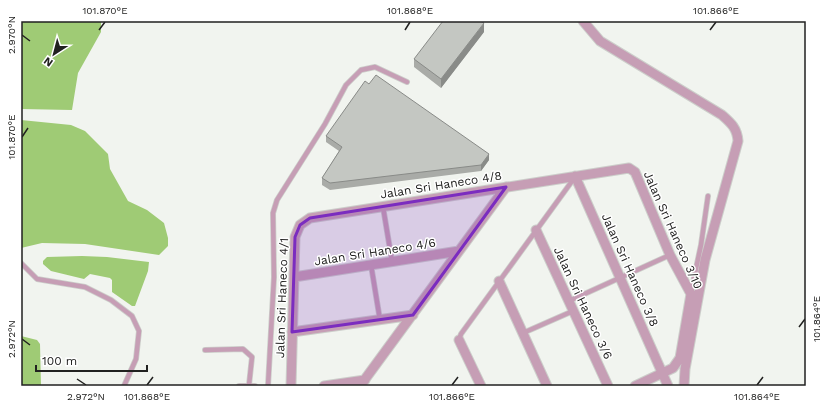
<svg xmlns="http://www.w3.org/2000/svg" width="827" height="407" font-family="'Work Sans',sans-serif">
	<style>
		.water { fill: #9fcb75 }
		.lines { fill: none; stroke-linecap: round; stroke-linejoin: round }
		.lane-casing { stroke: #ccceca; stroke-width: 6 }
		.street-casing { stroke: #ccceca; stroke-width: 11 }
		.lane { stroke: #c69eb5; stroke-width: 4.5 }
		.street { stroke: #c69eb5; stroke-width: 9 }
		.wall { fill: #a9aba7 }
		.shaded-wall { fill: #898b88 }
		.building { fill: #c4c7c2; stroke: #898b88 }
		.marked { fill: #7b2cbf; fill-opacity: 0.2; stroke: #7b2cbf; stroke-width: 3; stroke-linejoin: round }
		.ticks { fill: none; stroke: #212120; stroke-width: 1.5 }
		.labels { text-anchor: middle; stroke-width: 3; stroke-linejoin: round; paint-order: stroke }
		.street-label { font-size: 12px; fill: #212120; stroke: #fff }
		.neatline { fill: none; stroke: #212120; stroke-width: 1.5 }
		.ticks-label { font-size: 10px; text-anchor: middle; fill: #212120 }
	</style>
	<rect width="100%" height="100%" fill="#f1f4ef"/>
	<!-- water -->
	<path class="water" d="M 21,21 L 101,21 L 101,32 L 78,73 L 72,110 L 21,109 Z
		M 21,120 L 71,125 L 85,131 L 108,154 L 110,169 L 128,201 L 147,210 L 164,223 L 168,238 L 168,246 L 159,255 L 85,244 L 42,243 L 21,248 Z
		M 82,256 L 107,257 L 149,262 L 148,271 L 135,306 L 132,306 L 112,292 L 112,280 L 110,278 L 90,274 L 84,279 L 51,271 L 43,264 L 43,261 L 47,257 Z
		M 21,336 L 37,340 L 40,344 L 41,386 L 21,386 Z"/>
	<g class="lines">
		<!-- lane casing -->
		<g class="lane-casing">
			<path id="lane" d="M 383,207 L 392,261
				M 21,263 L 37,279 L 85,287 L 111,300 L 132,316 L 139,331 L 136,359 L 124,386
				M 371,265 L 380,320
				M 691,292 L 701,245 L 708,196
				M 569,301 L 670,255
				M 523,333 L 573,311
				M 459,340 L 461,334 L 575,177
				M 205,350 L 243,349 L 252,357 L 249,385
				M 239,386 L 255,386
				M 268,386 L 274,277 L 273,213 L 277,200 L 325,124 L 346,85 L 361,70 L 375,67 L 407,82"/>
		</g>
		<!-- street casing -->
		<g class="street-casing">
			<path id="street" d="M 583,21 L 600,41 L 722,115 C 731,123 737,128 738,141 L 705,260 L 685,369 L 684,386
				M 575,176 L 668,386
				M 536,230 L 608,386
				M 294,277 L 459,251
				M 499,281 L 547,386
				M 292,332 L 413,315
				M 459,340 L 481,386
				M 291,386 L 295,237 L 300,225 L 310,218 L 629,168 L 635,172 L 670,255 L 691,294 L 680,358 L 673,368 L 635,386
				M 324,386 L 365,380
				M 360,386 L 506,187"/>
		</g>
		<!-- lane -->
		<use href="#lane" class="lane"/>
		<!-- street -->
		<use href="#street" class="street"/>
	</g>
	<!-- wall -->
	<path class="wall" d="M 484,32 L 441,88 L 414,67 L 414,59 Z
		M 369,84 L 489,160 L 481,171 L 330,190 L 322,185 L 322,178 L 339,151 L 326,142 L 326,136 Z"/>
	<!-- shaded-wall -->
	<path class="shaded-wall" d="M 484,23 L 484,32 L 441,88 L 441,79 Z
		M 489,154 L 489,160 L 481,171 L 481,165 Z"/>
	<!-- building -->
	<path class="building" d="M 443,21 L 480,21 L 484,23 L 441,79 L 414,59 Z
		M 376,75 L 489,154 L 481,165 L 330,183 L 322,178 L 342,147 L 326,136 L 365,81 L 369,84 Z"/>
	<!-- marked area -->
	<path class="marked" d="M 506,187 L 413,315 L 292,332 L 295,237 L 300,225 L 310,218 Z"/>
	<!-- ticks -->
	<path class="ticks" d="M 99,30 L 105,22M 405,30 L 410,22M 710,30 L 716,22M 22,35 L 30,41M 22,137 L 28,128M 799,327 L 805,319M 22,339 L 30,345M 77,379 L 86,385M 147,385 L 153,377M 452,385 L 458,377M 757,385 L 763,377"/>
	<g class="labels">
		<!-- street labels -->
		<g class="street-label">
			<text transform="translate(441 185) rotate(-9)" y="4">Jalan Sri Haneco 4/8</text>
			<text transform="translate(673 230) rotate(66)" y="4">Jalan Sri Haneco 3/10</text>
			<text transform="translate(375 252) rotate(-9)" y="4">Jalan Sri Haneco 4/6</text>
			<text transform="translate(630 270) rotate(66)" y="4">Jalan Sri Haneco 3/8</text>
			<text transform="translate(282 298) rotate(-88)" y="4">Jalan Sri Haneco 4/1</text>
			<text transform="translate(583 303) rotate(65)" y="4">Jalan Sri Haneco 3/6</text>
		</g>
	</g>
	<!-- border -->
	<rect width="827" height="407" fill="none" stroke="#ffffff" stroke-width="44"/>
	<!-- north arrow -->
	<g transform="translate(54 54) rotate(216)" stroke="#ffffff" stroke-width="3" paint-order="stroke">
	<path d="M0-3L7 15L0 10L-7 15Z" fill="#212120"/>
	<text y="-6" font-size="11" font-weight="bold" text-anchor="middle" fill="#212120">N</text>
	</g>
	<!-- scale -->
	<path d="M36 365v6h111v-6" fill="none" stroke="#212120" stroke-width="2"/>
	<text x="42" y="365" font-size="12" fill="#212120" stroke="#ffffff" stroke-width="3" paint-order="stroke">100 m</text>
	<rect x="22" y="22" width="783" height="363" class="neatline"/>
	<g class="ticks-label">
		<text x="105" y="14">101.870°E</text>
		<text x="410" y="14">101.868°E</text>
		<text x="716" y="14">101.866°E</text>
		<text transform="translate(11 35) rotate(-90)" y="4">2.970°N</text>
		<text transform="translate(11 137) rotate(-90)" y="4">101.870°E</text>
		<text transform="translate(816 319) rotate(-90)" y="4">101.864°E</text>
		<text transform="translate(11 339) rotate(-90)" y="4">2.972°N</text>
		<text x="86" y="400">2.972°N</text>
		<text x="147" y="400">101.868°E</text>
		<text x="452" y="400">101.866°E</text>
		<text x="757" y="400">101.864°E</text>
	</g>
</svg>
